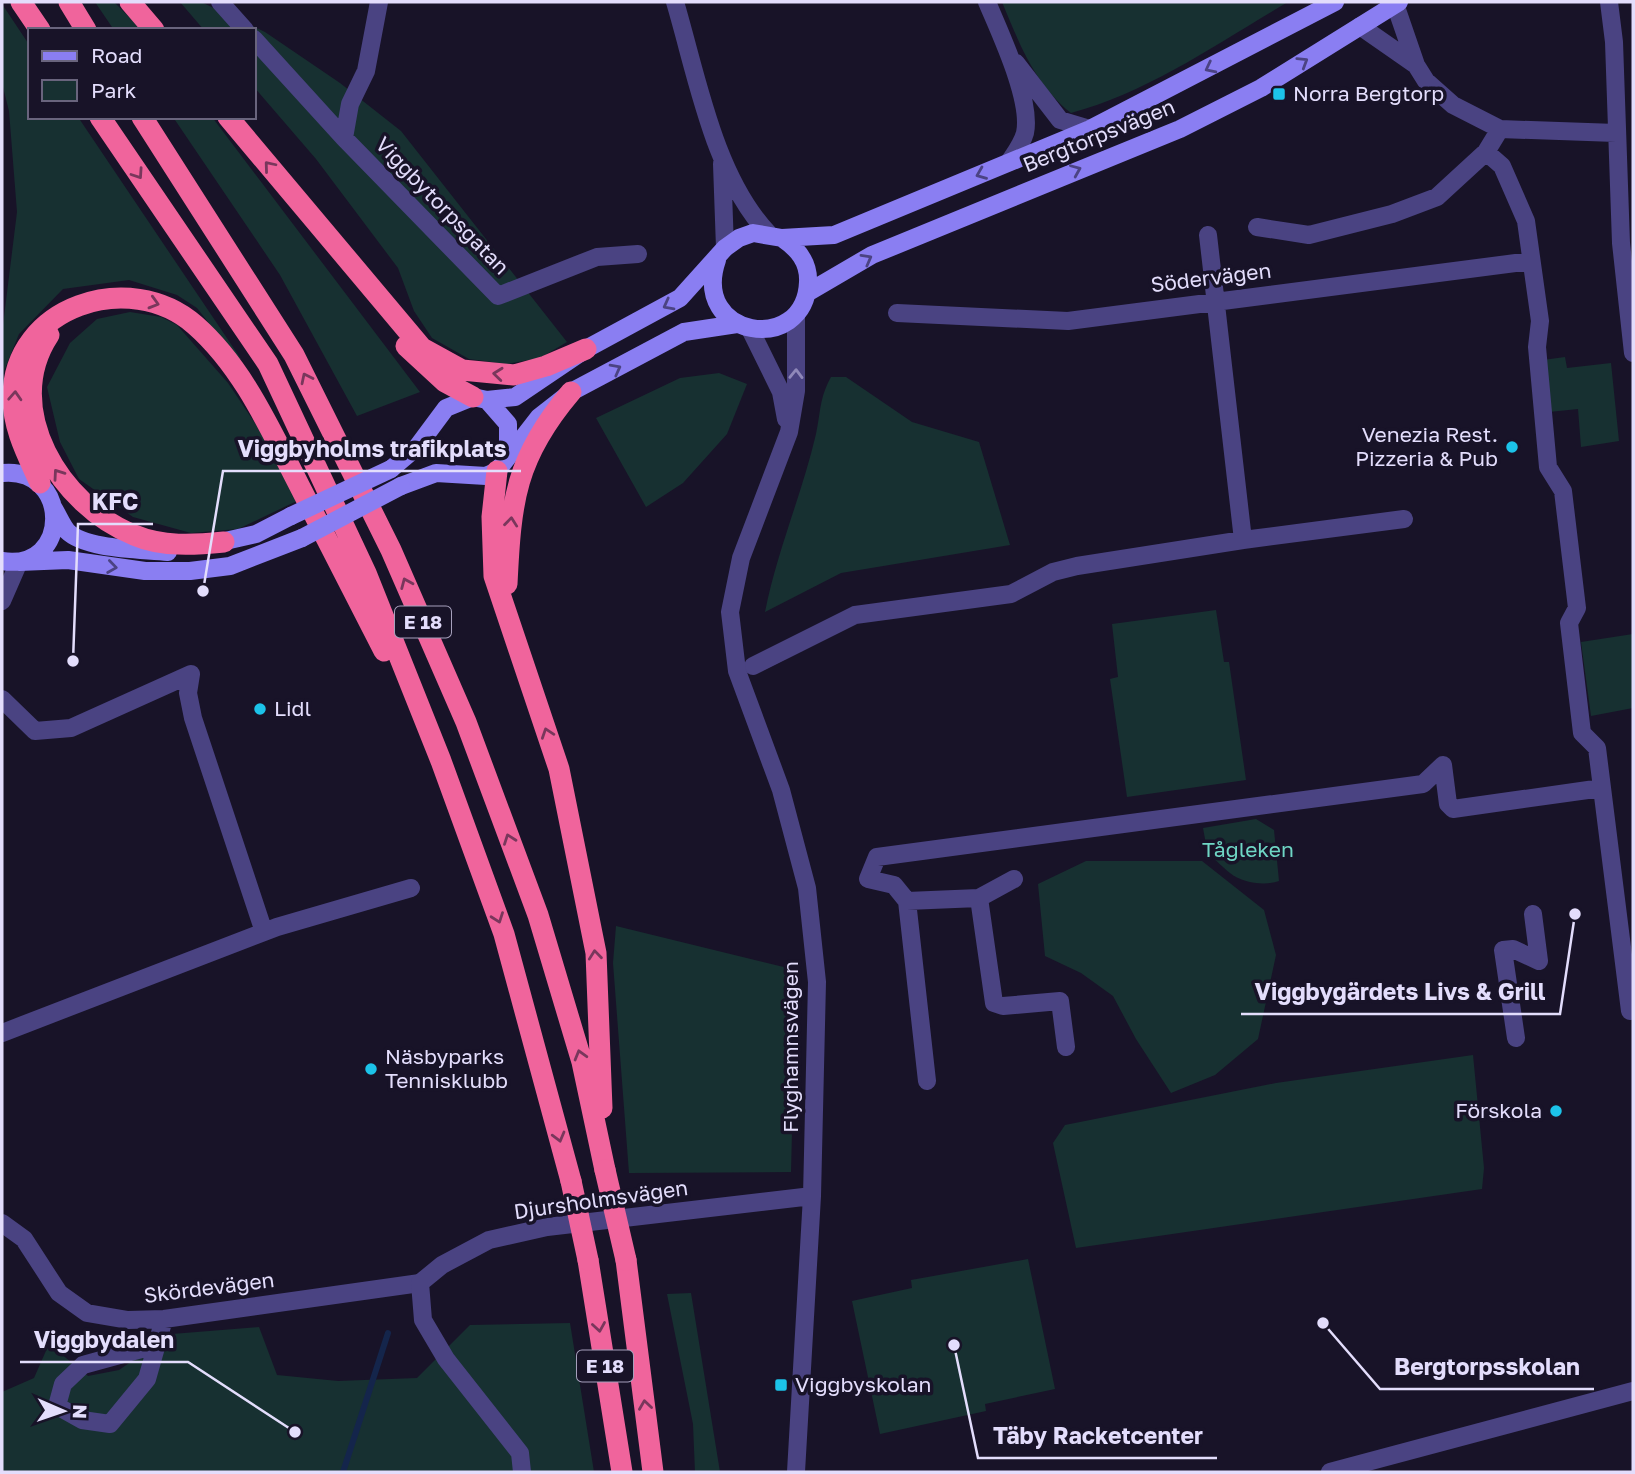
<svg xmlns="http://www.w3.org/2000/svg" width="1635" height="1474" font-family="'Golos Text',sans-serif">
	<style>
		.green { fill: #173031 }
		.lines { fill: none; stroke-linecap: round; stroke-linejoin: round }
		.stream { stroke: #14254b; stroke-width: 6 }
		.minor { stroke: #4a4382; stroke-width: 18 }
		.tertiary { stroke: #4a4382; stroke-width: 18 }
		.secondary { stroke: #8a7ef2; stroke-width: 18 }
		.motorway { stroke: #f0649c; stroke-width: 21 }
		.secondary-bridge { stroke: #8a7ef2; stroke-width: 18 }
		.motorway-bridge { stroke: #f0649c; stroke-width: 21 }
		.oneway { stroke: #4b4383 }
		.oneway2 { stroke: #79375c }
		.oneway3 { stroke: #8f88b9 }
		.poi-dot { fill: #1cc3e9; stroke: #181328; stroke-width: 2.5 }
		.labels { text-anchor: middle; stroke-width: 7; stroke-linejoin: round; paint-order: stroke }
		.shield { fill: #181328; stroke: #a6a0bc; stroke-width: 2 }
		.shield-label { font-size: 19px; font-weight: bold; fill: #e3ddfc }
		.poi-label { font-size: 21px; fill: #e3ddfc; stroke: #181328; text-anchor: start }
		.street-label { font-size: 21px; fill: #e3ddfc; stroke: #181328 }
		.park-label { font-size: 21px; fill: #6fd6c5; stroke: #181328 }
		.leader { fill: none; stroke: #e3ddfc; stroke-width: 2.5 }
		.callout-dot { fill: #e3ddfc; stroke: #181328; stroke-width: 2.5 }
		.callout-label { font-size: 23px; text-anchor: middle; font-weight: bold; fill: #e3ddfc; stroke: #181328; stroke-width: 7; stroke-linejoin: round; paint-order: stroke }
	</style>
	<rect width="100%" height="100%" fill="#181328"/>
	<!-- green -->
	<path class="green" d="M 95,2 L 114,2 L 142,30 L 114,30 Z
		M 180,2 L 201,2 L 265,32 L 340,83 L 401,131 L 567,342 L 540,358 L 507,364 L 469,359 L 432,338 L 414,311 L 398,268 L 316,159 L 254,87 L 254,30 L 204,30 Z
		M 1002,2 L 1288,2 C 1218,43 1149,92 1071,113 C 1034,83 1020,45 1002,2 Z
		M 2,4 L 30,46 L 30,117 L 78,117 L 241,359 L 237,359 L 197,308 L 177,295 L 129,280 L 63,289 L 19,334 L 2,376 L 3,325 L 17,212 L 9,111 L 2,83 Z
		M 173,117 L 212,117 L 420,392 L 357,416 L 280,275 Z
		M 130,312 L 161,317 L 177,325 L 228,383 L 289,474 L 299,500 L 238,529 L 191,533 L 133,517 L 79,479 L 60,442 L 47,387 L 70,343 L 97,319 Z
		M 1565,357 L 1567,368 L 1611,363 L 1619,441 L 1581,447 L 1578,409 L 1549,412 L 1543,360 Z
		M 719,373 L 747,384 L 727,434 L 683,483 L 646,507 L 596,418 L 680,378 Z
		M 831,377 L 846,377 L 912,422 L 979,442 L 1010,545 L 841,573 L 765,612 C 777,551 802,494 816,434 C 821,411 819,399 831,377 Z
		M 1216,610 L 1224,662 L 1229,662 L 1246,780 L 1127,797 L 1110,679 L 1118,677 L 1112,624 Z
		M 1633,634 L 1633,708 L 1591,716 L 1581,642 Z
		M 1256,819 L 1274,830 L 1279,881 C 1265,886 1242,883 1230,873 C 1222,867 1217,860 1208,855 L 1203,828 Z
		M 1086,861 L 1202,861 L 1264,910 L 1276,955 L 1258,1039 L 1215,1075 L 1171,1093 L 1136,1039 L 1113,996 L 1081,973 L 1045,956 L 1038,884 Z
		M 616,926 L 796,970 L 791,1172 L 629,1173 L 613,963 Z
		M 1473,1055 L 1484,1168 L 1482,1189 L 1076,1248 L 1053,1143 L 1065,1125 L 1276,1083 Z
		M 1028,1259 L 1055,1389 L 985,1404 L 986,1411 L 880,1434 L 852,1301 L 912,1288 L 911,1280 Z
		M 691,1293 L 720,1472 L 695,1472 L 693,1424 L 667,1294 Z
		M 570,1323 L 594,1472 L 2,1472 L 2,1392 L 34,1378 L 49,1344 L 88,1376 L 119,1370 L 172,1334 L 259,1327 L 277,1375 L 338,1381 L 417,1378 L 470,1325 Z"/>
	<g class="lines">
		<!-- stream -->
		<path class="stream" d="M 343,1472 L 388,1333"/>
		<!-- minor -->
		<path class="minor" d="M 220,2 L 245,30
			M 675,2 C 697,76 714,176 768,233
			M 987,2 C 1000,33 1032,100 1025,133 C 1022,144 1015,153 1009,162
			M 1609,2 L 1614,42 L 1621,243 L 1633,353
			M 1395,4 L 1416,65 L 1426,81 L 1453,105 L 1500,129 L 1616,133
			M 1360,26 L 1416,65
			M 254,39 L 344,138 L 498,296 L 597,257 L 638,254
			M 1016,63 L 1060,120 L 1090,129
			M 344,138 L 350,104 L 366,71 L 379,2
			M 1486,152 L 1502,166 L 1526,221 L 1540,321 L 1537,347 L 1548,467 L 1563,491 L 1577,608 L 1569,623 L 1582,733 L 1597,748 L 1630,1011
			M 722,164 L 725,248
			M 1257,227 L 1309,235 L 1392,214 L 1437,197 L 1486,152 L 1500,129
			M 1208,235 L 1243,540
			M 897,313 L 1068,321 L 1531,261
			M 2,601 L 19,562
			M 753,666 L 855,615 L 1011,594 L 1053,572 L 1077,566 L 1243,540 L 1404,519
			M 2,699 L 35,731 L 71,728 L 191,674 L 188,693 L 193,718 L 264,932
			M 979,898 L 994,1003 L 1003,1006 L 1060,1001 L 1066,1047
			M 907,901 L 979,898 L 1014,879
			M 2,1033 L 277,927 L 411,888
			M 1516,1038 L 1503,950 L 1513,949 L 1539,961 L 1533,914
			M 927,1081 L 907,901 L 894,885 L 868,879 L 877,857 L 1423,784 L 1443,765 L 1448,804 L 1453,809 L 1602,788
			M 2,1223 L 24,1239 L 59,1293 L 87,1313 L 128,1320 L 164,1319 L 420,1283
			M 156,1345 L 83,1365 L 63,1384 L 57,1406 L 82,1420 L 110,1424 L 147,1379 L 164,1319
			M 1330,1472 L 1633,1391"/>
		<!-- tertiary -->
		<path class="tertiary" d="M 796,315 L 796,391 L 789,432 L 741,558 L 730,612 L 737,671 L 781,790 L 807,888 L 817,982 L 812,1196 L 796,1472
			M 750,329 L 781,392 L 786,419
			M 522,1472 L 520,1453 L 446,1359 L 423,1320 L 420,1283 L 442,1265 L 489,1240 L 547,1227 L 812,1196"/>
		<!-- secondary -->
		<path class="secondary" d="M 717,260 C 690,338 805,356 808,282 C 809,262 798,249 782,238
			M 807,293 L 872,255 L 1180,129 L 1261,88 L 1399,2
			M 487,400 L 508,424 L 508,457
			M 391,469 L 417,447 L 446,408 L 473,397 L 487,400 L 515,397 L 586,349 L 680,298 L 725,248 L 739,238 L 753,233 L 782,238 L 834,235 L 1090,129 L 1335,2
			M 2,473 C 71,466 72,572 2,561
			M 401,486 L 436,473 L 486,476 L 497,471 L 539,417 L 571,392 L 684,332 L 737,324
			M 53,507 C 58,515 62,525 67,531 C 86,550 142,549 168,552
			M 212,544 L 256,534 L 291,516
			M 19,562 L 68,560 L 145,571 L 190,571 L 230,566 L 302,538"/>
		<!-- motorway -->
		<path class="motorway" d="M 21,2 L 40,30
			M 69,2 L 86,30
			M 130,2 L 154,30
			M 100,117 L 268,364 L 366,573 L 441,761 L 504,934 L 571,1181
			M 142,117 L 294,355 L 391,550 L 466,722 L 538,915 L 582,1062 L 605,1170
			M 228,117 L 422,348 L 462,370 L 514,375 L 546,366 L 586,349
			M 49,335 C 0,409 61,506 134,535 C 162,547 194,545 224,542
			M 406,346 L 445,382 L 473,397
			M 497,471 L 492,517 L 494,576 L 559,769 L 596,953 L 602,1108
			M 40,483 C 28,456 13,429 13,398 C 12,306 130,268 195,325 C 243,367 270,429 299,485 C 327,540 355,595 384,651
			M 507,584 C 511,501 515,458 571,392
			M 588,1260 L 622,1472
			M 626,1260 L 653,1472"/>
		<!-- secondary-bridge -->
		<path class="secondary-bridge" d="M 291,516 L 391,469
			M 302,538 L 401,486"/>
		<!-- motorway-bridge -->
		<path class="motorway-bridge" d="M 605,1170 L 626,1260
			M 571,1181 L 588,1260"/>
	</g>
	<!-- one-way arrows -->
	<defs><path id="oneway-chevron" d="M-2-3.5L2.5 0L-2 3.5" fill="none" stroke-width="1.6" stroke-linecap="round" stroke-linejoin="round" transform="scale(1.75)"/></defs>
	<g class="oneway">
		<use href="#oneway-chevron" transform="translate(1303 62) rotate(-32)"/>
		<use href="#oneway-chevron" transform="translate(1210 68) rotate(153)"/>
		<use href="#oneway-chevron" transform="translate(1076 170) rotate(-23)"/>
		<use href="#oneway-chevron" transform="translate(981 174) rotate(158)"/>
		<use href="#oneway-chevron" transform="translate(867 259) rotate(-29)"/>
		<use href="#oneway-chevron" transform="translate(668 305) rotate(152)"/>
		<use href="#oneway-chevron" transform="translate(616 369) rotate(-28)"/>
		<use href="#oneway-chevron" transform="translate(112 567) rotate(8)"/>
	</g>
	<g class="oneway2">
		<use href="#oneway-chevron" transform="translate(269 166) rotate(-130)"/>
		<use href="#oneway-chevron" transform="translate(138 174) rotate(56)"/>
		<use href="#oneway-chevron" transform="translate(154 303) rotate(16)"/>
		<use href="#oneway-chevron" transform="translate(498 374) rotate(-174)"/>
		<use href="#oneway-chevron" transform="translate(306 378) rotate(-116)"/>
		<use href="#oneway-chevron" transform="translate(15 396) rotate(-87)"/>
		<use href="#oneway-chevron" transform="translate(58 474) rotate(-125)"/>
		<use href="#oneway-chevron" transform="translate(511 522) rotate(-84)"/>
		<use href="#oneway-chevron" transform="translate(406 583) rotate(-113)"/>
		<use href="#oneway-chevron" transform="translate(547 733) rotate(-109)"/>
		<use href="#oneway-chevron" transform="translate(509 839) rotate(-110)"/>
		<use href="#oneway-chevron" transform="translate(498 918) rotate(70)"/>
		<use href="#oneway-chevron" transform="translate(595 955) rotate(-96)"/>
		<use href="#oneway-chevron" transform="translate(580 1055) rotate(-106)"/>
		<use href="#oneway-chevron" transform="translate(559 1137) rotate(75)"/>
		<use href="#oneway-chevron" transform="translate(599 1327) rotate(81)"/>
		<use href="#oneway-chevron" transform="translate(645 1405) rotate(-98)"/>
	</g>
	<use class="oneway3" href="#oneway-chevron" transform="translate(796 374) rotate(-89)"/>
	<!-- markers -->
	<g class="poi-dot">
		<rect x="1272" y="87" width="14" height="14" rx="3.5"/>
		<circle cx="1512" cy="447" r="7"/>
		<circle cx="260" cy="709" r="7"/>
		<circle cx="371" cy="1069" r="7"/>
		<circle cx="1556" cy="1111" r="7"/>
		<rect x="774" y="1378" width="14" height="14" rx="3.5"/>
	</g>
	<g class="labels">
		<!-- shield labels -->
		<g class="shield">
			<rect x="395" y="606.5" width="56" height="31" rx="5"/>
			<rect x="577" y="1350.5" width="56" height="31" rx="5"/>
		</g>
		<g class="shield-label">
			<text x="423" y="629">E 18</text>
			<text x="605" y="1373">E 18</text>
		</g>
		<!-- poi labels -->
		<g class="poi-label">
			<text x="1293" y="101">Norra Bergtorp</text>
			<text x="1498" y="442" text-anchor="end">Venezia Rest.<tspan x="1498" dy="24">Pizzeria &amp; Pub</tspan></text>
			<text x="274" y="716">Lidl</text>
			<text x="385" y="1064">Näsbyparks<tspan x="385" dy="24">Tennisklubb</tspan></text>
			<text x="1542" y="1118" text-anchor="end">Förskola</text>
			<text x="795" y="1392">Viggbyskolan</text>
		</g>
		<!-- street labels -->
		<g class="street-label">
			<text transform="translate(1099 136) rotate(-22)" y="7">Bergtorpsvägen</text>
			<text transform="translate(442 206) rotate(46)" y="7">Viggbytorpsgatan</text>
			<text transform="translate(1211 278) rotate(-7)" y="7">Södervägen</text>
			<text transform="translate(791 1047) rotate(-90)" y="7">Flyghamnsvägen</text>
			<text transform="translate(601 1200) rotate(-8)" y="7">Djursholmsvägen</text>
			<text transform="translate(209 1288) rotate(-7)" y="7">Skördevägen</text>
		</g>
		<!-- park labels -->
		<g class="park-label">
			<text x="1248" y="857">Tågleken</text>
		</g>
	</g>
	<!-- callouts -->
	<path class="leader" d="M203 591L223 471H521M73 661L78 524H153M1575 914L1560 1014H1241M295 1432L188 1362H20M1323 1323L1380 1389H1594M954 1345L978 1458H1217"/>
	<g class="callout-dot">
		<circle cx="203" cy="591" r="7"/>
		<circle cx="73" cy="661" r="7"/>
		<circle cx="1575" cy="914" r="7"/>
		<circle cx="295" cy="1432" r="7"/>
		<circle cx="1323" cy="1323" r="7"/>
		<circle cx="954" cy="1345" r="7"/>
	</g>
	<g class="callout-label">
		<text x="372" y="457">Viggbyholms trafikplats</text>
		<text x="115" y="510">KFC</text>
		<text x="1400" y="1000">Viggbygärdets Livs &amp; Grill</text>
		<text x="104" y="1348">Viggbydalen</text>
		<text x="1487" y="1375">Bergtorpsskolan</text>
		<text x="1098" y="1444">Täby Racketcenter</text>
	</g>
	<!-- border -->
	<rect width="1635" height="1474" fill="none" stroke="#e3ddfc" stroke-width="7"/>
	<!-- legend -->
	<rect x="28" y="28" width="228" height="91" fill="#181328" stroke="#69647d" stroke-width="2"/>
	<rect x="42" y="51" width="35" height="10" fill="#8a7ef2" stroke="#69647d" stroke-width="2"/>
	<text x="91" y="63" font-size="21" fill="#e3ddfc">Road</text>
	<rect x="42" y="80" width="35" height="21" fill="#173031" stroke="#69647d" stroke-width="2"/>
	<text x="91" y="98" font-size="21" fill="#e3ddfc">Park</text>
	<!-- north arrow -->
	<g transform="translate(63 1411) rotate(92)" stroke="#181328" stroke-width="5" paint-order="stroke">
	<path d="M0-5L12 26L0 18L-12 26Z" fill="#e3ddfc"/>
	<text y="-10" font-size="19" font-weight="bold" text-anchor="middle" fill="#e3ddfc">N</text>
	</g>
</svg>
